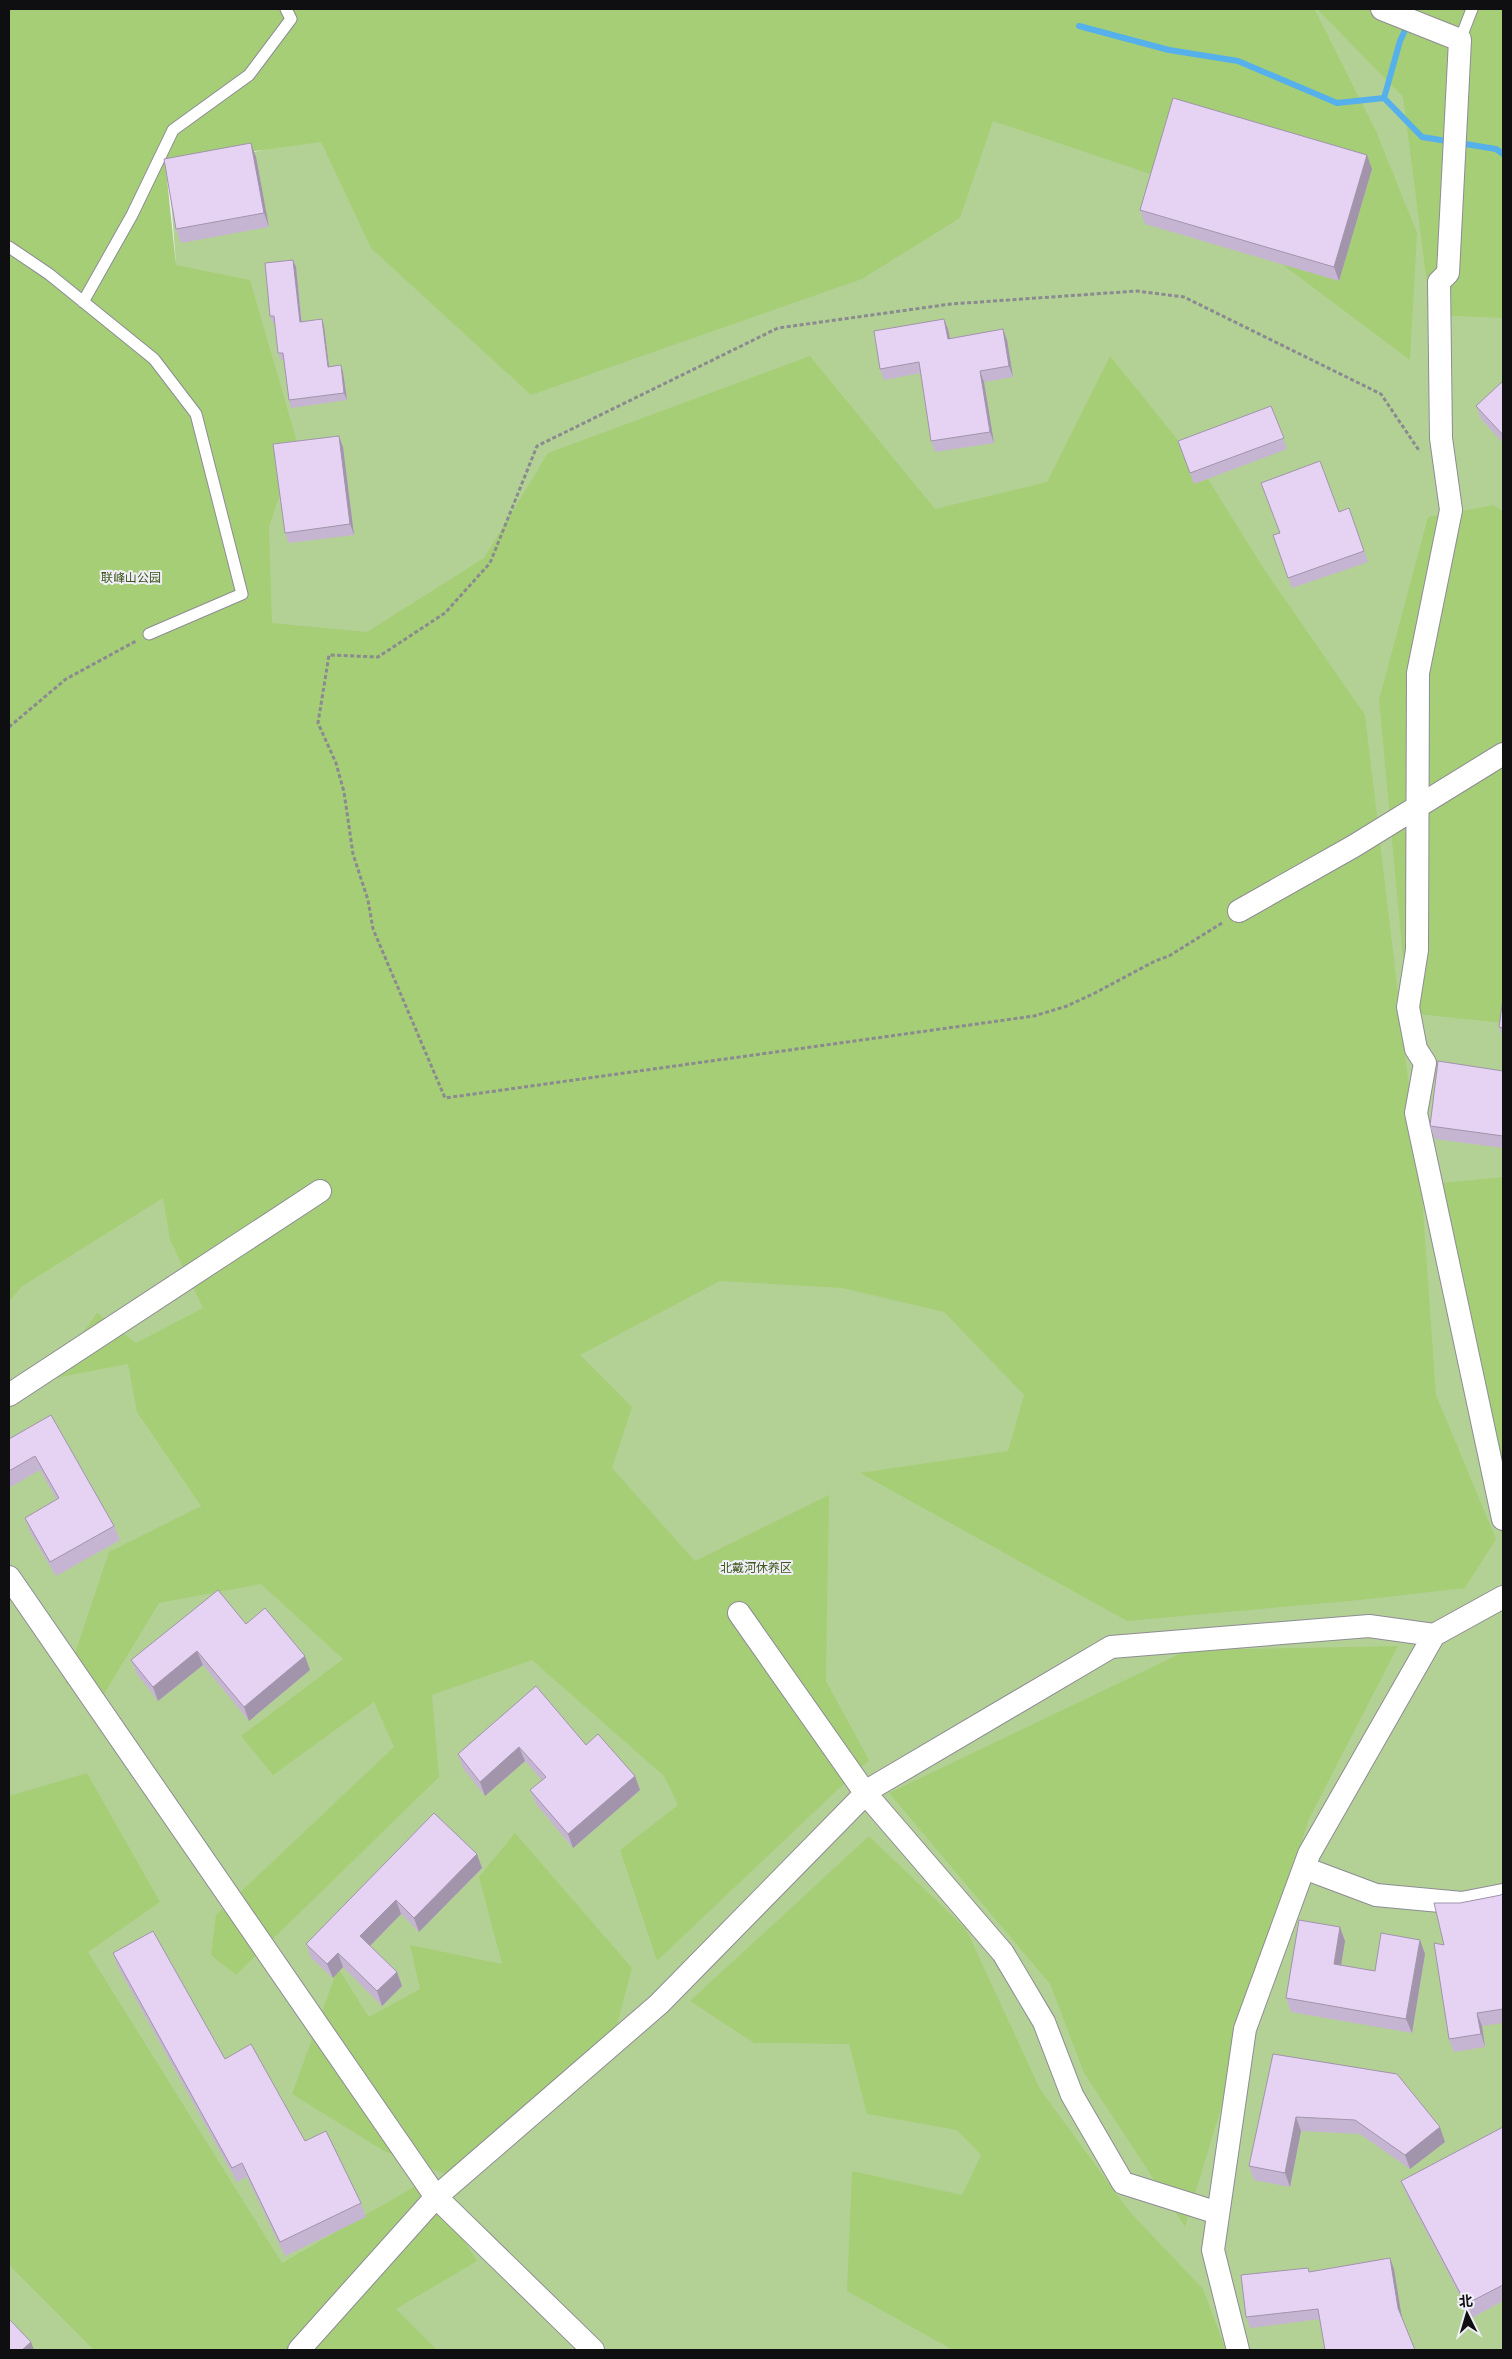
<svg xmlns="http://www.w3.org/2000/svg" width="1512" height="2359" font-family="'PT Sans Narrow','Noto Sans SC',sans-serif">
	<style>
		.green { fill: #b4d195 }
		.forest { fill: #a6ce77 }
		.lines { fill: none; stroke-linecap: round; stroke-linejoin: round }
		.stream { stroke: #55b0eb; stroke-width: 6 }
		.service-casing { stroke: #8d8c94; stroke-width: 13 }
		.minor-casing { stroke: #8d8c94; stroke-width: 24 }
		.path { stroke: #8a8a90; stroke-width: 3; stroke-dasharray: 4 2.5; stroke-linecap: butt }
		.service { stroke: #fff; stroke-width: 11 }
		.minor { stroke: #fff; stroke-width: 22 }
		.wall { fill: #c6b5d2 }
		.shaded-wall { fill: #a194ab }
		.building { fill: #e6d3f4; stroke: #a194ab }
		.labels { text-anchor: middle; stroke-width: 4; stroke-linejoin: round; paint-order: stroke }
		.park-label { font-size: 12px; fill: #3d561a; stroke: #f0eff8 }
	</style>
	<rect width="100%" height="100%" fill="#f0eff8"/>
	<!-- green -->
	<path class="green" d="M 9,9 L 161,168 L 176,265 L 169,173 L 363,125 L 891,9 L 1503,9 L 1503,2350 L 9,2350 Z"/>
	<!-- forest -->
	<path class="forest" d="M 9,9 L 1312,9 L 1315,10 L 1376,131 L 1417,233 L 1410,360 L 1171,181 L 993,121 L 960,218 L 862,279 L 531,395 L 371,248 L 321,142 L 213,157 L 166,169 L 176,265 L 250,280 L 297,442 L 269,527 L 272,623 L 367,632 L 484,558 L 548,453 L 810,356 L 935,509 L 1047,482 L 1110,356 L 1203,471 L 1264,569 L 1365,715 L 1422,1196 L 1436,1395 L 1496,1539 L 1465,1588 L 1360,1600 L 1127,1621 L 860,1473 L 1008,1451 L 1024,1395 L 944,1312 L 842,1288 L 720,1281 L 580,1355 L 632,1407 L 612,1468 L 695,1561 L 829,1495 L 826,1681 L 869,1760 L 657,1961 L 620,1850 L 678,1805 L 664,1776 L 532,1660 L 432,1695 L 439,1777 L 236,1975 L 211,1955 L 216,1915 L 394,1747 L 374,1702 L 273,1775 L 241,1736 L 343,1659 L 261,1584 L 159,1603 L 101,1699 L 65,1683 L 109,1552 L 201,1506 L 137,1412 L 128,1364 L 50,1379 L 97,1313 L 136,1343 L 203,1308 L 170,1240 L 163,1198 L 21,1287 L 9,1302 Z
		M 1317,9 L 1503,9 L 1503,318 L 1431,315 L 1403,97 Z
		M 1494,505 L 1503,512 L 1503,1023 L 1408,1013 L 1379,700 L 1428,517 Z
		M 1503,1177 L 1503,1539 L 1473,1436 L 1470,1366 L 1431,1184 Z
		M 1398,1646 L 1308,1821 L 1185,2227 L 1084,2073 L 1050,1984 L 889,1793 L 1188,1650 Z
		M 87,1773 L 160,1902 L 88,1952 L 282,2263 L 426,2180 L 477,2261 L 396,2309 L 437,2350 L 94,2350 L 9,2265 L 9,1796 Z
		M 515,1833 L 632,1968 L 610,2052 L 457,2178 L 384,2151 L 292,2094 L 338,1968 L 369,2017 L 420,1989 L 410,1945 L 502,1964 L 479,1877 Z
		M 869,1836 L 966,1929 L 1040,2089 L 1129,2211 L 1203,2289 L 1226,2350 L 953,2350 L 847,2291 L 852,2171 L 962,2195 L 981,2155 L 957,2130 L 867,2114 L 849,2044 L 754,2043 L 690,2001 Z"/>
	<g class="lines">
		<!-- stream -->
		<path class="stream" d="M 1079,26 L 1169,50 L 1238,61 L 1337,103 L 1384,98 L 1422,137 L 1496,149 L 1503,154
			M 1384,98 L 1400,41 L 1415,9"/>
		<!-- service casing -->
		<g class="service-casing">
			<path id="service" d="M 1460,40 L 1472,9
				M 9,247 L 49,274 L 154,359 L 196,414 L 242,594 L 149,634
				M 83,302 L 132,215 L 173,130 L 249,75 L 291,19 L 286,9"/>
		</g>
		<!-- minor casing -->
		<g class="minor-casing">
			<path id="minor" d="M 1382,9 L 1460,40 L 1448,273 L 1439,282 L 1441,438 L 1451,510 L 1418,673 L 1417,950 L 1408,1007 L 1416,1049 L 1425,1063 L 1416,1113 L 1503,1519
				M 1239,911 L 1354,846 L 1503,754
				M 9,1395 L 320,1191
				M 9,1577 L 436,2197 L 593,2350
				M 739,1613 L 866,1794 L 1003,1953 L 1044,2022 L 1072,2095 L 1123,2183 L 1218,2213
				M 1304,1868 L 1376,1895 L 1462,1903 L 1503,1895
				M 299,2350 L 436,2197 L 659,2004 L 870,1789 L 1111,1647 L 1369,1626 L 1434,1635
				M 1238,2350 L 1213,2250 L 1245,2029 L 1309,1854 L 1434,1635 L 1503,1597"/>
		</g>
		<!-- path -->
		<path class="path" d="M 9,727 L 66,679 L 136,641
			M 1222,923 L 1169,956 L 1155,961 L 1095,993 L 1067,1006 L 1034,1016 L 445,1098 L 373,929 L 368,900 L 353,854 L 344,792 L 336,763 L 318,723 L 329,655 L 378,657 L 445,613 L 490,563 L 537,446 L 778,328 L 951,304 L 1137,291 L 1184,297 L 1381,394 L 1420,452"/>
		<!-- service -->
		<use href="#service" class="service"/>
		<!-- minor -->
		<use href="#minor" class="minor"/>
	</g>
	<!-- wall -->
	<path class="wall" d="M 256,157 L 269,227 L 181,243 L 176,229 Z
		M 1372,169 L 1339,281 L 1145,224 L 1140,210 Z
		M 293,260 L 296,267 L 302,321 L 324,326 L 329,367 L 343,372 L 347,400 L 291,408 L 289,400 L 284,360 L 281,360 L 278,353 L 275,323 L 273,323 L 270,316 Z
		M 944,319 L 948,329 L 950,338 L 1003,329 L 1007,340 L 1013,377 L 984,382 L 994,443 L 935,452 L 931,441 L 921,373 L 884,380 L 880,369 Z
		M 1503,381 L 1503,443 L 1481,419 L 1476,406 Z
		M 1271,406 L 1287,449 L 1194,484 L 1178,441 Z
		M 339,436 L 343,447 L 354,535 L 289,543 L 285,533 Z
		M 1349,508 L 1368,562 L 1292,588 L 1273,535 Z
		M 1503,999 L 1503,1039 L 1499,1027 Z
		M 1503,1071 L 1503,1148 L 1435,1139 L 1430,1126 Z
		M 51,1415 L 114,1526 L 120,1540 L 56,1576 L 30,1532 L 25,1518 L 57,1500 L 40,1470 L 9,1488 L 9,1439 Z
		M 246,1624 L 310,1670 L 249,1721 L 203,1665 L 158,1701 L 137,1674 L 131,1660 Z
		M 536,1686 L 586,1745 L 635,1776 L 640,1790 L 573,1848 L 536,1804 L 530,1790 L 542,1780 L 525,1761 L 485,1796 L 463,1768 L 458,1754 Z
		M 434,1813 L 482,1868 L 419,1932 L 401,1914 L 370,1946 L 397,1972 L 402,1986 L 382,2006 L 343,1967 L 333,1978 L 311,1958 L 306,1944 Z
		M 1503,1893 L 1503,2023 L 1482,2026 L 1485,2047 L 1454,2052 L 1449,2039 L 1444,1945 L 1460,1903 L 1501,1895 Z
		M 1340,1927 L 1345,1941 L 1341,1965 L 1375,1971 L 1420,1940 L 1425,1954 L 1412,2033 L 1291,2012 L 1286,1998 Z
		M 113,1953 L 225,2059 L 305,2141 L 361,2203 L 366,2217 L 285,2256 L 247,2177 L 237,2182 L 118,1967 Z
		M 1273,2054 L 1445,2142 L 1410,2169 L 1360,2134 L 1301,2131 L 1290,2187 L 1254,2180 L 1249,2166 Z
		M 1503,2127 L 1503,2301 L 1472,2318 L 1407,2195 L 1401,2181 Z
		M 1308,2268 L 1310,2272 L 1394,2269 L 1320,2319 L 1250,2328 L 1246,2317 Z"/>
	<!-- shaded-wall -->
	<path class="shaded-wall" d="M 251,143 L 256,157 L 269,227 L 264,213 Z
		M 1367,155 L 1372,169 L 1339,281 L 1334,267 Z
		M 293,260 L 296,267 L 302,329 L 300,322 Z
		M 322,319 L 324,326 L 330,374 L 328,367 Z
		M 944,319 L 948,329 L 952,349 L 948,339 Z
		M 1003,329 L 1007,340 L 1013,377 L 1009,366 Z
		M 341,365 L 343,372 L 347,400 L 344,393 Z
		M 980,371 L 984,382 L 994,443 L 990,432 Z
		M 339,436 L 343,447 L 354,535 L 350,524 Z
		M 197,1651 L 203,1665 L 158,1701 L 153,1687 Z
		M 305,1656 L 310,1670 L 249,1721 L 244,1707 Z
		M 519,1747 L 525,1761 L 485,1796 L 480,1782 Z
		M 635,1776 L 640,1790 L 573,1848 L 568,1834 Z
		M 477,1854 L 482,1868 L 419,1932 L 414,1918 Z
		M 396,1900 L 401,1914 L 366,1950 L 360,1936 Z
		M 1340,1927 L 1345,1941 L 1339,1978 L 1334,1964 Z
		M 1420,1940 L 1425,1954 L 1412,2033 L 1406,2019 Z
		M 338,1953 L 343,1967 L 333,1978 L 327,1964 Z
		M 397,1972 L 402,1986 L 382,2006 L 377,1991 Z
		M 1477,2013 L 1482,2026 L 1485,2047 L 1481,2034 Z
		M 1296,2117 L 1301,2131 L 1290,2187 L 1285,2173 Z
		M 1440,2127 L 1445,2142 L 1410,2169 L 1405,2155 Z
		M 1390,2258 L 1394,2269 L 1402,2318 L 1398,2308 Z
		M 31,2342 L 34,2350 L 22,2350 Z"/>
	<!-- building -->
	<path class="building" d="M 1173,98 L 1367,155 L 1334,267 L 1140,210 Z
		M 251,143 L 264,213 L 176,229 L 164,159 Z
		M 293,260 L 300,322 L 322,319 L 328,367 L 341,365 L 344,393 L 289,400 L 283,353 L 278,353 L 274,316 L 270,316 L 265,263 Z
		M 944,319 L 948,339 L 1003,329 L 1009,366 L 980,371 L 990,432 L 931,441 L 919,362 L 880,369 L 874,331 Z
		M 1503,381 L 1503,435 L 1476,406 Z
		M 1271,406 L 1284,438 L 1190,473 L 1178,441 Z
		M 339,436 L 350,524 L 285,533 L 273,444 Z
		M 1320,461 L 1339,512 L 1349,508 L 1364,551 L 1288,578 L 1273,535 L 1280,533 L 1261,483 Z
		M 1503,999 L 1503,1028 L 1499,1027 Z
		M 1438,1061 L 1503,1071 L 1503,1136 L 1430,1126 Z
		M 51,1415 L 114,1526 L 50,1562 L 25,1518 L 59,1498 L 35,1456 L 9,1471 L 9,1439 Z
		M 218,1590 L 246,1624 L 265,1608 L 305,1656 L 244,1707 L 197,1651 L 153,1687 L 131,1660 Z
		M 536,1686 L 586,1745 L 598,1734 L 635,1776 L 568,1834 L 530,1790 L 546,1777 L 519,1747 L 480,1782 L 458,1754 Z
		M 434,1813 L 477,1854 L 414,1918 L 396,1900 L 360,1936 L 397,1972 L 377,1991 L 338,1953 L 327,1964 L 306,1944 Z
		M 1503,1893 L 1503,2009 L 1477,2013 L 1481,2034 L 1449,2039 L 1434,1943 L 1444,1945 L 1434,1903 L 1460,1903 L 1501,1895 Z
		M 1299,1920 L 1340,1927 L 1334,1964 L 1375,1971 L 1381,1933 L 1420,1940 L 1406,2019 L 1286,1998 Z
		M 153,1931 L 225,2059 L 251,2044 L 305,2141 L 326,2131 L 361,2203 L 280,2242 L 242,2163 L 232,2168 L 113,1953 Z
		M 1273,2054 L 1397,2074 L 1440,2127 L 1405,2155 L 1355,2120 L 1296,2117 L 1285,2173 L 1249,2166 Z
		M 1503,2127 L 1503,2285 L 1466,2304 L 1401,2181 Z
		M 1390,2258 L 1398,2308 L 1415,2350 L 1325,2350 L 1318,2309 L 1246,2317 L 1241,2275 L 1308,2268 L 1309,2272 Z
		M 9,2319 L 31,2342 L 22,2350 L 9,2350 Z"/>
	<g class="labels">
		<!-- park labels -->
		<g class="park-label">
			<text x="131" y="582">联峰山公园</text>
			<text x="756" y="1572">北戴河休养区</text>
		</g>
	</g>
	<!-- border -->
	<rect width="1512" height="2359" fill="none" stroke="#0f0f12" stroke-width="20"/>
	<!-- north arrow -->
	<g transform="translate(1467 2314) rotate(355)" stroke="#f0eff8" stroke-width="4" paint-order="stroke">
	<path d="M0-4L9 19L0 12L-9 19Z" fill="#0f0f12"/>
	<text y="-8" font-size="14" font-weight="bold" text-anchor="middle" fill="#0f0f12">北</text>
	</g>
</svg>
